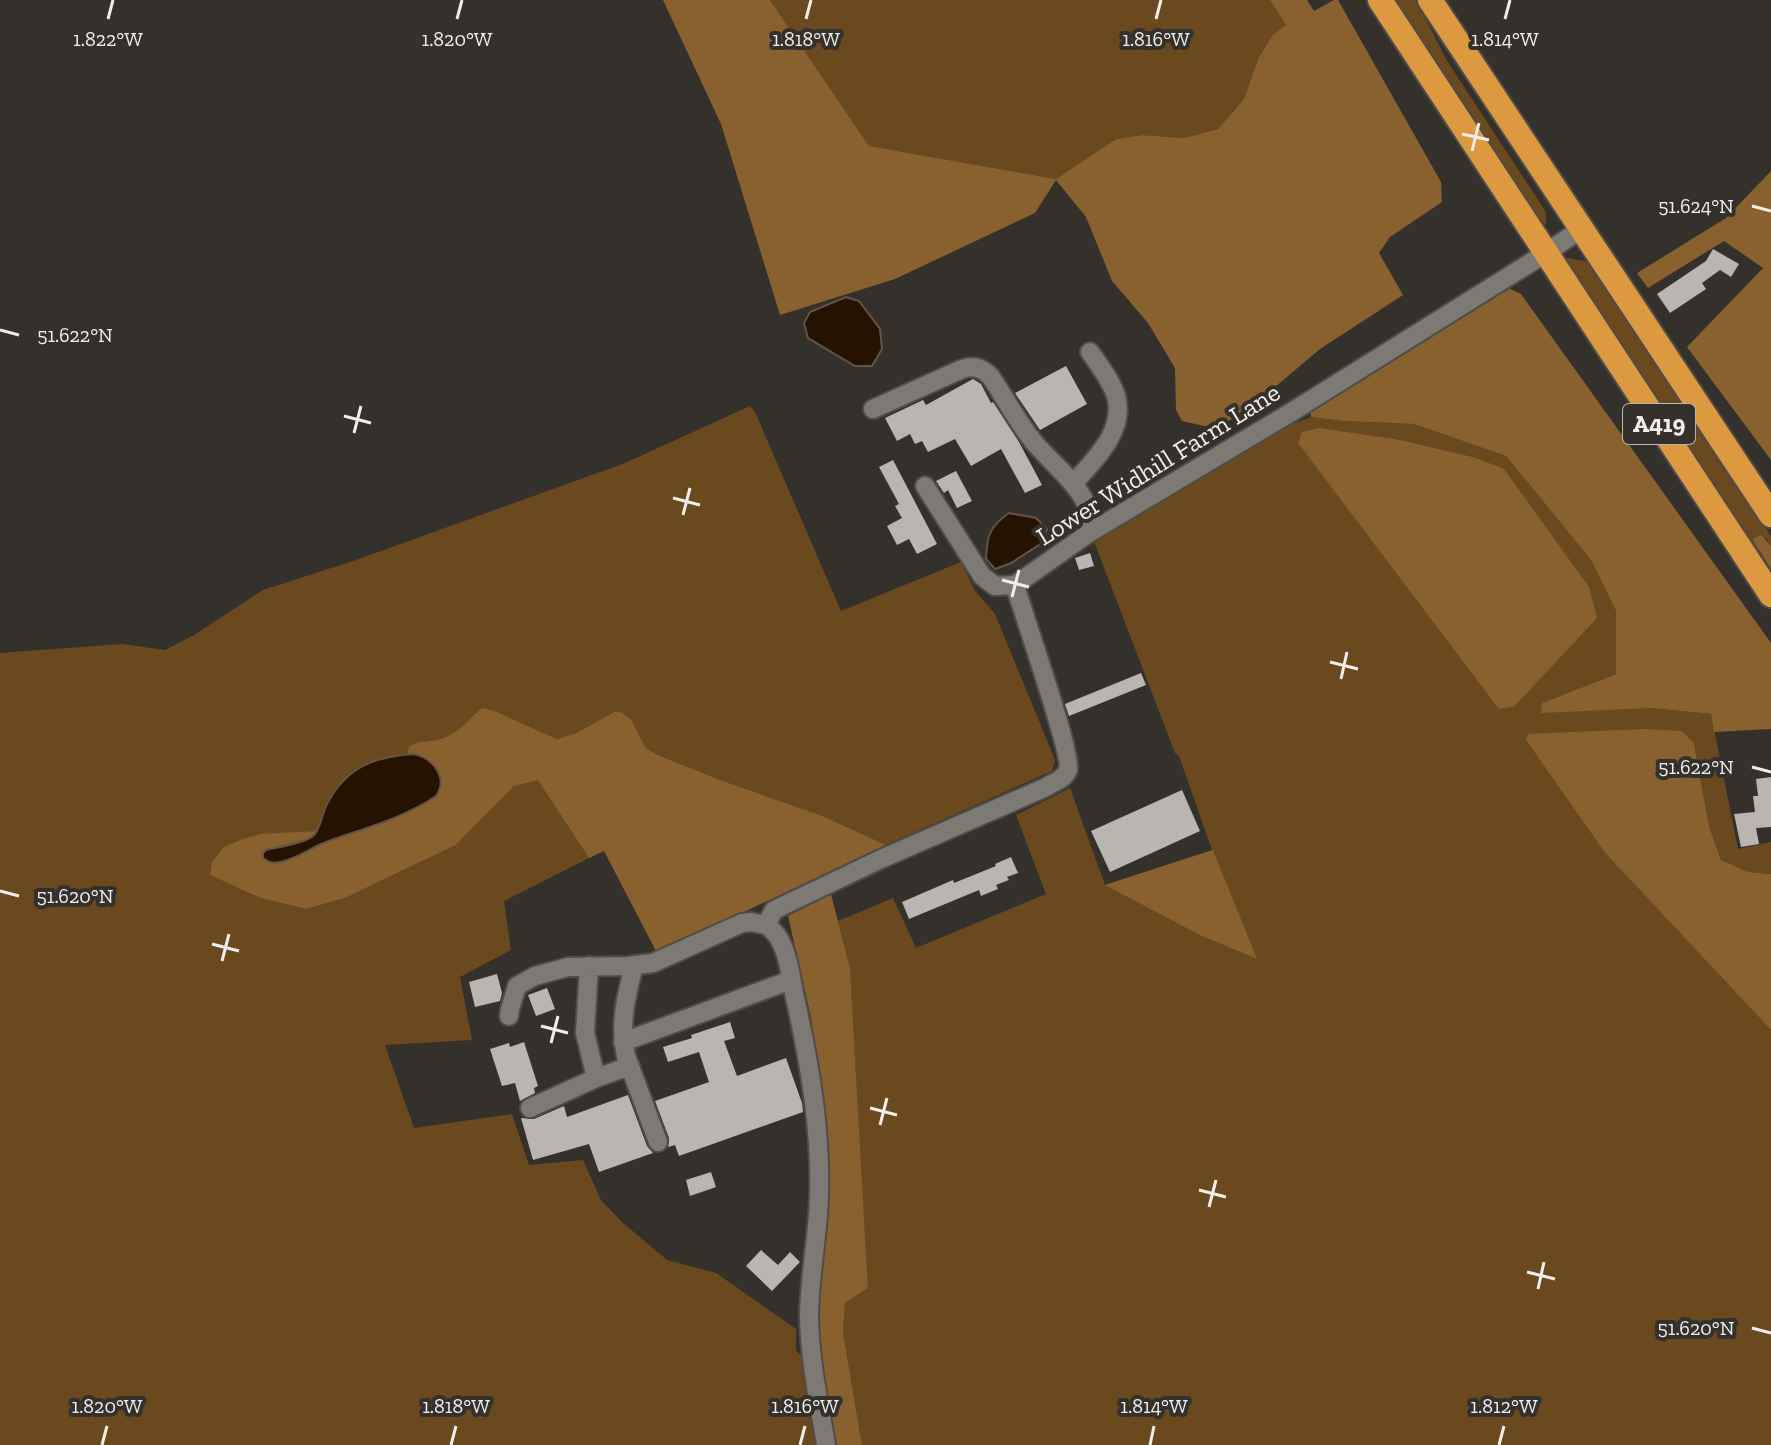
<svg xmlns="http://www.w3.org/2000/svg" width="1771" height="1445" font-family="'Zilla Slab',serif">
	<style>
		.green { fill: #6a491f; fill-rule: evenodd }
		.forest { fill: #88612e }
		.water { fill: #261200; stroke: #635447; stroke-width: 2 }
		.building { fill: #b9b5b0 }
		.lines { fill: none; stroke-linecap: round; stroke-linejoin: round }
		.minor-casing { stroke: #4f4c49; stroke-width: 22 }
		.highway-casing { stroke: #4f4c49; stroke-width: 28 }
		.minor { stroke: #7d7974; stroke-width: 18 }
		.highway { stroke: #dc9940; stroke-width: 24 }
		.ticks { fill: none; stroke: #f0eeec; stroke-width: 3 }
		.labels { text-anchor: middle; stroke-width: 8; stroke-linejoin: round; paint-order: stroke }
		.shield { fill: #34312d; stroke: #b8b5b3; stroke-width: 2 }
		.shield-label { font-size: 24px; font-weight: bold; fill: #f0eeec }
		.street-label { font-size: 26px; fill: #f0eeec; stroke: #34312d }
		.ticks-label { font-size: 20px; text-anchor: middle; fill: #f0eeec; stroke: #34312d; stroke-width: 8; stroke-linejoin: round; paint-order: stroke }
	</style>
	<rect width="100%" height="100%" fill="#34312d"/>
	<!-- green -->
	<path class="green" d="M 770,0 L 1270,0 L 1286,25 L 1258,59 L 1244,99 L 1218,129 L 1184,138 L 1142,135 L 1116,139 L 1056,179 L 869,146 Z
		M 1393,0 L 1416,0 L 1447,61 L 1546,212 L 1546,224 L 1543,223 L 1537,217 Z
		M 1567,258 L 1591,262 L 1771,536 L 1771,546 L 1766,538 L 1759,551 L 1771,569 L 1771,574 L 1565,261 Z
		M 750,406 L 755,412 L 841,611 L 961,562 L 975,591 L 995,614 L 1055,760 L 1052,771 L 886,845 L 823,816 L 723,781 L 658,755 L 646,748 L 639,735 L 616,711 L 576,733 L 557,739 L 497,712 L 477,712 C 466,726 453,738 434,740 C 425,742 417,741 409,746 L 407,755 C 350,764 336,778 317,831 L 290,833 L 210,875 L 260,898 L 308,909 L 345,898 L 456,845 L 514,786 L 539,779 L 589,858 L 504,901 L 511,950 L 460,977 L 472,1040 L 385,1045 L 414,1128 L 512,1114 L 529,1165 L 583,1160 L 601,1200 L 622,1222 L 667,1260 L 716,1273 L 796,1329 L 796,1351 L 805,1359 L 820,1445 L 0,1445 L 0,653 L 122,644 L 165,650 L 194,635 L 263,590 L 356,560 L 625,463 Z
		M 1311,417 L 1343,421 L 1414,424 L 1506,456 L 1591,560 L 1616,611 L 1616,674 L 1542,703 L 1650,708 L 1711,714 L 1738,849 L 1771,842 L 1771,874 L 1747,872 L 1721,860 L 1709,826 L 1694,743 L 1606,854 L 1771,1030 L 1771,1445 L 862,1445 L 843,1332 L 845,1303 L 868,1288 L 850,969 L 838,921 L 893,898 L 916,948 L 1046,894 L 1016,815 L 1070,788 L 1105,885 L 1212,850 L 1179,756 L 1175,753 L 1093,539 L 1287,426 ZM 1320,428 L 1396,439 L 1473,457 L 1596,618 L 1514,707 L 1499,709 Z"/>
	<!-- forest -->
	<path class="forest" d="M 663,0 L 770,0 L 869,146 L 1056,179 L 1116,139 L 1142,135 L 1184,138 L 1218,129 L 1244,99 L 1258,59 L 1273,35 L 1286,25 L 1270,0 L 1307,0 L 1314,11 L 1334,0 L 1338,0 L 1441,182 L 1442,202 L 1390,237 L 1379,253 L 1403,295 L 1320,349 L 1243,414 L 1213,428 L 1182,421 L 1176,410 L 1175,368 L 1148,323 L 1112,281 L 1086,217 L 1056,180 L 1035,213 L 895,279 L 780,315 L 721,124 Z
		M 1771,171 L 1771,460 L 1687,347 L 1763,268 L 1724,241 L 1648,288 L 1637,273 L 1726,218 Z
		M 1498,283 L 1521,294 L 1771,643 L 1771,729 L 1714,732 L 1711,714 L 1650,708 L 1541,713 L 1542,703 L 1616,674 L 1616,611 L 1591,560 L 1506,456 L 1414,424 L 1343,421 L 1311,417 L 1309,401 Z
		M 1320,428 L 1396,439 L 1473,457 L 1504,469 L 1589,587 L 1597,618 L 1514,707 L 1499,709 L 1298,443 L 1302,432 Z
		M 1761,535 L 1771,546 L 1771,569 L 1754,542 L 1753,539 Z
		M 482,708 L 497,712 L 557,739 L 576,733 L 616,711 L 622,713 L 631,720 L 646,748 L 658,755 L 723,781 L 823,816 L 886,845 L 657,953 L 604,851 L 589,858 L 538,780 L 514,786 L 456,845 L 345,898 L 307,909 L 260,898 L 210,875 L 212,862 L 224,847 L 240,840 L 260,834 L 317,831 L 343,824 L 407,755 L 409,746 C 419,740 430,742 440,739 C 462,732 466,721 482,708 Z
		M 1642,729 L 1681,731 L 1694,743 L 1709,826 L 1721,860 L 1748,872 L 1771,874 L 1771,1030 L 1606,854 L 1526,740 L 1528,734 Z
		M 1213,850 L 1257,959 L 1200,935 L 1105,885 Z
		M 831,894 L 850,968 L 868,1288 L 845,1303 L 843,1332 L 862,1445 L 833,1445 L 816,1343 L 824,1243 L 823,1098 L 811,1018 L 788,916 Z"/>
	<!-- water -->
	<path class="water" d="M 846,297 L 859,301 L 880,329 L 882,349 L 872,366 L 855,366 L 808,338 L 804,323 L 810,312 Z
		M 1009,513 L 1036,518 L 1047,529 L 1042,543 L 1011,563 L 995,569 L 986,559 C 987,536 989,527 1009,513 Z
		M 413,754 C 432,757 449,778 436,796 C 402,819 364,828 326,842 C 310,848 297,859 280,862 C 272,864 269,862 263,858 L 263,853 L 266,850 C 278,847 307,843 314,835 C 320,829 322,815 326,806 C 345,768 372,757 413,754 Z"/>
	<!-- building -->
	<path class="building" d="M 1713,249 L 1739,264 L 1731,277 L 1720,270 L 1702,283 L 1706,289 L 1670,313 L 1657,294 L 1706,261 Z
		M 1066,366 L 1087,404 L 1040,430 L 1015,393 Z
		M 973,379 L 981,384 L 991,403 L 993,402 L 1019,442 L 1042,485 L 1025,493 L 1001,449 L 971,466 L 955,439 L 928,452 L 922,441 L 915,444 L 910,434 L 897,441 L 885,418 L 923,400 L 926,405 Z
		M 893,460 L 937,544 L 917,554 L 909,539 L 897,545 L 887,526 L 902,518 L 895,506 L 899,504 L 879,467 Z
		M 956,471 L 972,501 L 957,508 L 948,490 L 944,493 L 936,481 Z
		M 1090,553 L 1094,566 L 1079,570 L 1075,558 Z
		M 1141,673 L 1146,685 L 1069,716 L 1065,704 Z
		M 1771,777 L 1771,827 L 1756,828 L 1759,844 L 1741,847 L 1734,814 L 1755,812 L 1753,796 L 1758,796 L 1756,779 Z
		M 1182,790 L 1200,831 L 1110,872 L 1091,831 Z
		M 1011,857 L 1018,873 L 1007,877 L 1009,880 L 996,885 L 998,889 L 981,896 L 979,890 L 909,919 L 902,902 L 953,880 L 954,883 L 996,866 L 995,864 Z
		M 497,974 L 502,993 L 500,1001 L 475,1007 L 469,982 Z
		M 547,988 L 555,1009 L 536,1016 L 528,995 Z
		M 730,1022 L 735,1038 L 724,1041 L 737,1076 L 786,1058 L 802,1103 L 803,1112 L 679,1156 L 675,1145 L 668,1147 L 669,1138 L 655,1101 L 709,1082 L 699,1052 L 668,1062 L 663,1047 L 692,1038 L 691,1035 Z
		M 524,1042 L 538,1086 L 534,1088 L 535,1093 L 520,1101 L 515,1083 L 502,1086 L 490,1049 L 509,1043 L 510,1047 Z
		M 628,1095 L 647,1146 L 653,1153 L 599,1172 L 589,1144 L 533,1160 L 521,1118 L 534,1119 L 564,1106 L 567,1117 Z
		M 711,1172 L 716,1187 L 690,1196 L 686,1180 Z
		M 761,1250 L 778,1265 L 790,1252 L 800,1262 L 772,1291 L 746,1266 Z"/>
	<g class="lines">
		<!-- minor casing -->
		<g class="minor-casing">
			<path id="minor" d="M 873,409 L 962,369 C 975,365 982,368 991,377 C 1005,398 1017,421 1033,441 C 1053,466 1099,497 1089,533
				M 1073,484 C 1094,460 1126,431 1116,396 C 1111,380 1099,365 1090,352
				M 925,486 L 982,576 L 995,586 L 1015,585
				M 1015,585 L 1089,533 L 1290,413 L 1546,253 L 1581,229
				M 766,925 C 789,939 790,978 796,1002 C 810,1066 821,1130 819,1196 C 818,1237 809,1277 809,1318 C 810,1361 819,1403 826,1445
				M 589,966 L 585,1033 L 596,1078
				M 634,966 C 626,996 619,1025 626,1056 L 658,1142
				M 509,1016 L 510,1009 L 517,986 L 535,976 L 568,967 L 628,966 L 653,963 L 742,923 L 751,922 L 766,925 L 774,910 L 881,859 L 1044,788 C 1052,783 1065,779 1068,770 C 1073,756 1022,610 1015,585
				M 623,1042 L 791,980
				M 530,1108 L 596,1078 L 630,1066"/>
		</g>
		<!-- highway casing -->
		<g class="highway-casing">
			<path id="highway" d="M 1380,0 L 1771,595
				M 1430,0 L 1771,515"/>
		</g>
		<!-- minor -->
		<use href="#minor" class="minor"/>
		<!-- highway -->
		<use href="#highway" class="highway"/>
	</g>
	<!-- ticks -->
	<path class="ticks" d="M 108,19 L 113,0M 457,19 L 462,0M 806,19 L 811,0M 1156,19 L 1161,0M 1505,19 L 1510,0M 1462,134 L 1489,140M 1472,151 L 1479,123M 1752,206 L 1771,211M 0,330 L 19,335M 344,416 L 371,423M 354,433 L 361,406M 673,498 L 700,505M 683,515 L 690,488M 1002,580 L 1029,587M 1012,597 L 1019,570M 1330,662 L 1358,669M 1341,679 L 1347,652M 1752,767 L 1771,772M 0,891 L 19,896M 212,944 L 239,951M 222,961 L 229,934M 541,1026 L 568,1033M 551,1043 L 558,1016M 870,1108 L 897,1115M 880,1125 L 887,1098M 1199,1190 L 1226,1197M 1209,1207 L 1216,1180M 1527,1272 L 1555,1279M 1538,1289 L 1544,1262M 1752,1328 L 1771,1333M 102,1445 L 107,1426M 451,1445 L 456,1426M 800,1445 L 805,1426M 1150,1445 L 1154,1426M 1499,1445 L 1504,1426"/>
	<g class="labels">
		<!-- shield labels -->
		<rect class="shield" x="1623" y="404" width="72" height="40" rx="6"/>
		<g class="shield-label">
			<text x="1659" y="432">A419</text>
		</g>
		<!-- street labels -->
		<g class="street-label">
			<text transform="translate(1158 464) rotate(-32)" y="9">Lower Widhill Farm Lane</text>
		</g>
	</g>
	<g class="ticks-label">
		<text x="457" y="46">1.820°W</text>
		<text x="1505" y="46">1.814°W</text>
		<text x="108" y="46">1.822°W</text>
		<text x="806" y="46">1.818°W</text>
		<text x="1156" y="46">1.816°W</text>
		<text x="1696" y="213">51.624°N</text>
		<text x="75" y="342">51.622°N</text>
		<text x="1696" y="774">51.622°N</text>
		<text x="75" y="903">51.620°N</text>
		<text x="1696" y="1335">51.620°N</text>
		<text x="107" y="1413">1.820°W</text>
		<text x="456" y="1413">1.818°W</text>
		<text x="805" y="1413">1.816°W</text>
		<text x="1154" y="1413">1.814°W</text>
		<text x="1504" y="1413">1.812°W</text>
	</g>
</svg>
